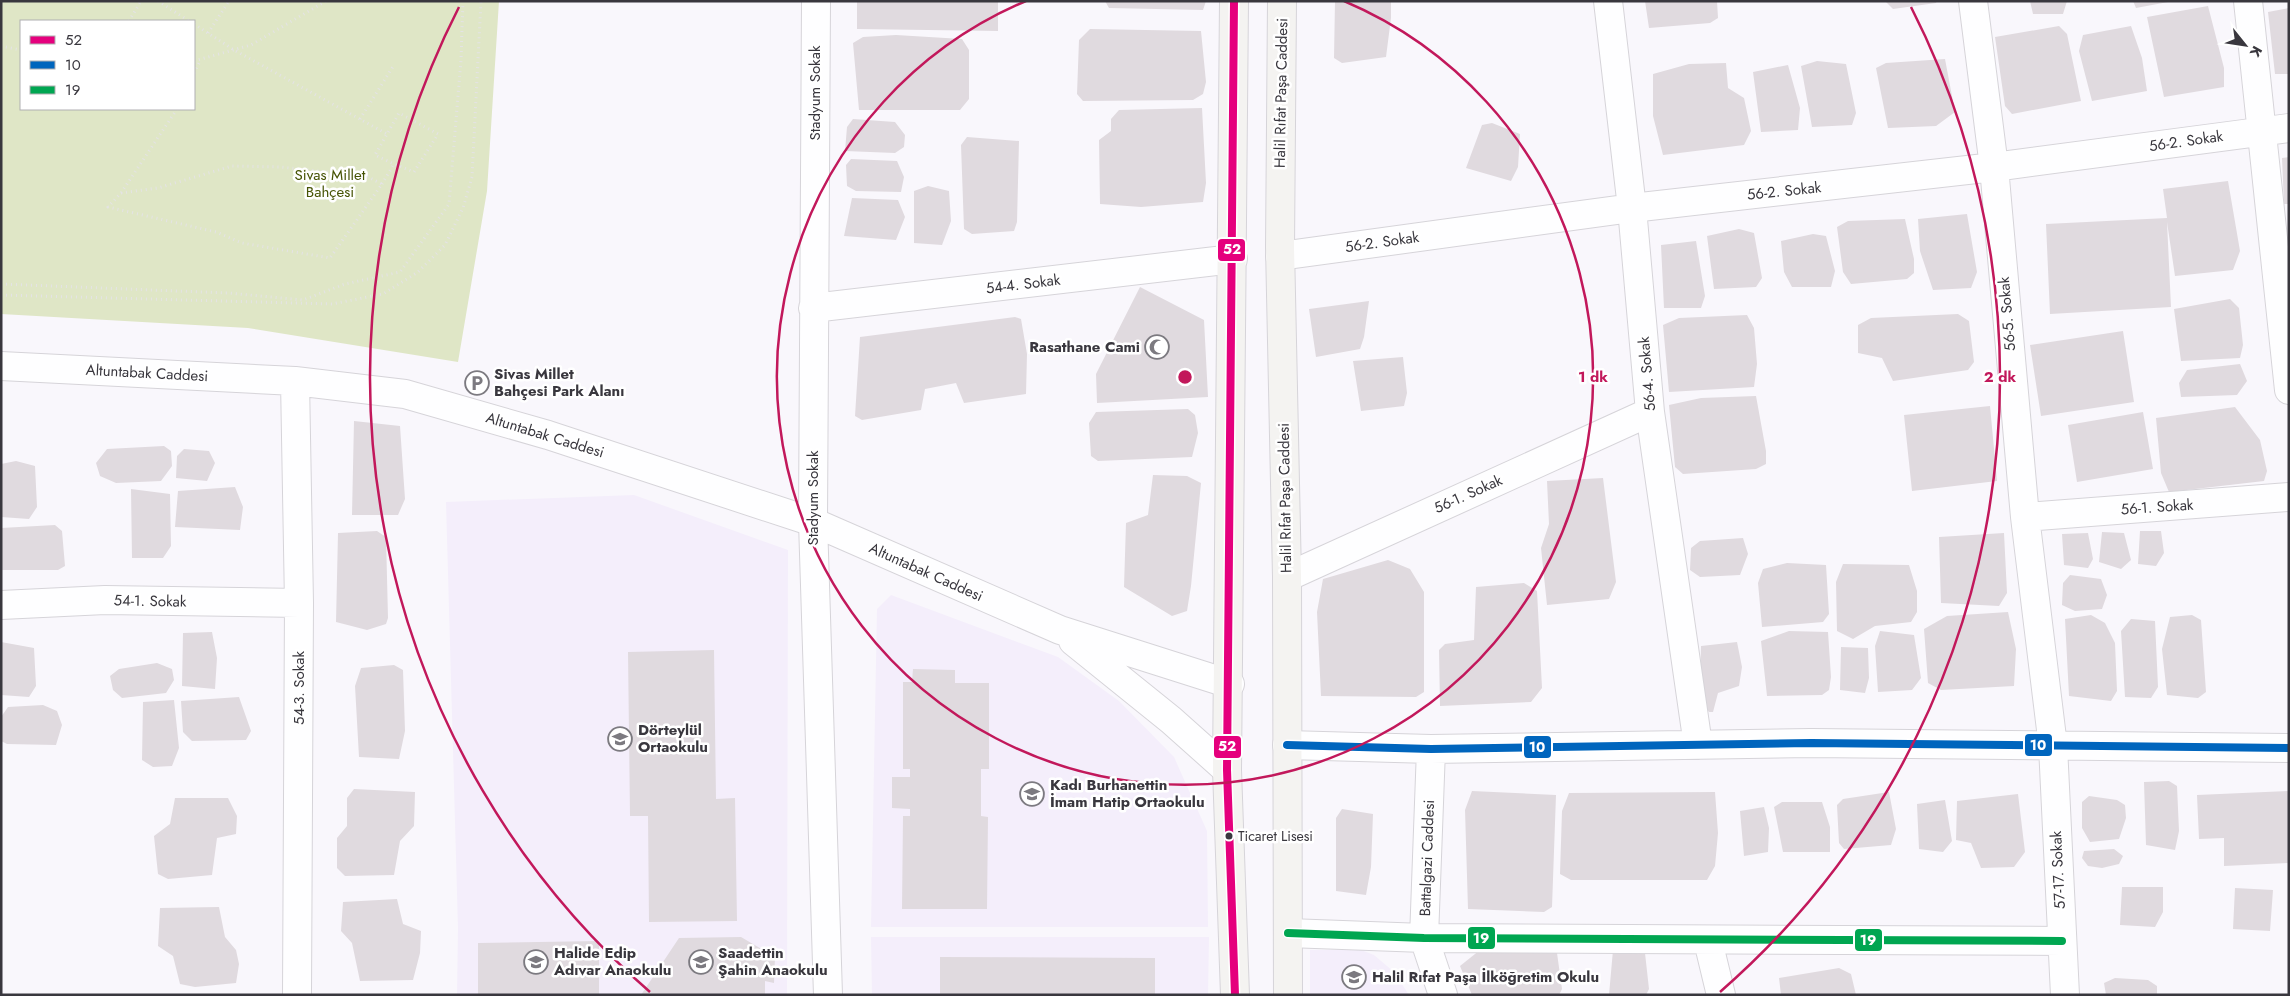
<svg xmlns="http://www.w3.org/2000/svg" width="2290" height="996" font-family="Jost,sans-serif">
	<style>
		.built { fill: #f4eefb }
		.green { fill: #dfe6c6; fill-rule: evenodd }
		.building { fill: #e0dadf }
		.lines { fill: none; stroke-linecap: round; stroke-linejoin: round }
		.minor-casing { stroke: #d6d4d9; stroke-width: 30 }
		.secondary-casing { stroke: #d6d4d9; stroke-width: 30 }
		.path { stroke: #e4e3e5; stroke-width: 3; stroke-dasharray: 1 4; stroke-linecap: butt }
		.minor { stroke: #fefeff; stroke-width: 28 }
		.secondary { stroke: #f4f3f1; stroke-width: 28 }
		.bus-1-casing { stroke: #fff; stroke-width: 11 }
		.bus-2-casing { stroke: #fff; stroke-width: 11 }
		.bus-3-casing { stroke: #fff; stroke-width: 11 }
		.bus-1 { stroke: #e5007d; stroke-width: 8 }
		.bus-2 { stroke: #0065bd; stroke-width: 8 }
		.bus-3 { stroke: #00a651; stroke-width: 8 }
		.ring { fill: none; stroke: #c2185b; stroke-width: 2.5 }
		.bus-dot { fill: #39373e; stroke: #fff; stroke-width: 2 }
		.labels { text-anchor: middle; stroke-width: 5; stroke-linejoin: round; paint-order: stroke }
		.bus-label { font-size: 14px; fill: #39373e; stroke: #fff; text-anchor: start }
		.street-label { font-size: 15px; fill: #39373e; stroke: #fff }
		.park-label { font-size: 15px; fill: #475405; stroke: #fff }
		.poi-label { font-size: 15px; font-weight: bold; fill: #39373e; stroke: #fff; text-anchor: start }
		.centre { fill: #c2185b; stroke: #fff; stroke-width: 2.5 }
		.ring-label { font-size: 15px; text-anchor: middle; font-weight: bold; fill: #c2185b; stroke: #fff; stroke-width: 5; stroke-linejoin: round; paint-order: stroke }
		.line-badge { stroke: #fff; stroke-width: 2 }
		.badge-label { font-size: 14px; text-anchor: middle; font-weight: bold; fill: #fff }
	</style>
	<rect width="100%" height="100%" fill="#f9f7fc"/>
	<!-- built -->
	<path class="built" d="M 634,495 L 788,550 L 787,995 L 457,995 L 458,928 L 446,502 Z
		M 891,595 L 1058,657 L 1119,701 L 1174,757 L 1207,831 L 1208,927 L 871,927 L 877,609 Z
		M 871,937 L 1209,937 L 1208,995 L 872,995 Z
		M 1310,950 L 1361,950 L 1374,955 L 1394,972 L 1409,995 L 1310,995 Z"/>
	<!-- green -->
	<path class="green" d="M 1,1 L 499,1 L 487,191 L 458,362 L 248,328 L 1,314 ZM 21,21 L 194,21 L 194,109 L 21,109 Z"/>
	<!-- building -->
	<path class="building" d="M 857,1 L 998,1 L 998,31 L 857,29 Z
		M 1105,1 L 1206,1 L 1203,10 L 1109,8 Z
		M 1335,1 L 1391,1 L 1391,18 L 1386,57 L 1342,63 L 1334,58 Z
		M 1645,1 L 1717,1 L 1718,18 L 1710,23 L 1649,28 Z
		M 1885,1 L 1937,1 L 1936,3 L 1893,9 Z
		M 2030,1 L 2067,1 L 2063,14 L 2033,14 Z
		M 2133,1 L 2168,1 L 2168,2 L 2136,8 Z
		M 2208,6 L 2224,68 L 2224,87 L 2164,97 L 2147,17 Z
		M 2289,8 L 2289,74 L 2275,74 L 2268,12 Z
		M 2059,26 L 2067,34 L 2081,101 L 2012,114 L 2005,106 L 1995,37 Z
		M 2131,26 L 2142,58 L 2147,91 L 2092,101 L 2079,51 L 2083,35 Z
		M 1090,29 L 1201,31 L 1206,82 L 1203,94 L 1193,100 L 1083,101 L 1077,94 L 1079,40 Z
		M 896,35 L 962,39 L 969,50 L 969,99 L 960,110 L 859,110 L 853,43 L 863,37 Z
		M 1945,59 L 1955,112 L 1936,126 L 1888,128 L 1876,68 L 1886,63 Z
		M 1817,61 L 1846,64 L 1856,113 L 1852,125 L 1812,127 L 1801,66 Z
		M 1726,63 L 1728,88 L 1744,98 L 1751,131 L 1744,145 L 1663,155 L 1653,116 L 1653,74 L 1689,64 Z
		M 1788,65 L 1800,108 L 1798,130 L 1761,132 L 1753,72 Z
		M 1202,108 L 1206,183 L 1203,202 L 1141,207 L 1100,204 L 1099,140 L 1111,131 L 1111,119 L 1119,110 Z
		M 853,119 L 895,122 L 905,135 L 904,147 L 895,153 L 845,151 L 847,127 Z
		M 1492,123 L 1520,134 L 1518,167 L 1511,181 L 1466,168 L 1482,125 Z
		M 967,137 L 1019,141 L 1017,222 L 1014,231 L 972,234 L 964,229 L 961,145 Z
		M 2289,157 L 2289,204 L 2284,204 L 2282,158 Z
		M 851,159 L 897,161 L 904,177 L 901,192 L 856,191 L 847,186 L 846,165 Z
		M 2228,181 L 2240,251 L 2233,270 L 2175,276 L 2167,222 L 2171,307 L 2050,314 L 2046,224 L 2167,218 L 2163,189 Z
		M 928,186 L 949,191 L 951,221 L 942,245 L 914,243 L 914,191 Z
		M 852,198 L 898,200 L 905,217 L 896,240 L 844,236 Z
		M 1967,214 L 1977,272 L 1971,288 L 1933,290 L 1920,251 L 1918,219 Z
		M 1905,219 L 1914,259 L 1914,273 L 1907,279 L 1851,284 L 1843,272 L 1837,227 L 1848,221 Z
		M 1739,229 L 1754,233 L 1762,278 L 1756,287 L 1714,289 L 1707,236 Z
		M 1813,234 L 1826,236 L 1835,271 L 1831,287 L 1792,287 L 1784,272 L 1781,241 Z
		M 1696,241 L 1705,296 L 1701,308 L 1664,308 L 1661,245 Z
		M 1140,287 L 1204,320 L 1208,397 L 1097,403 L 1096,374 Z
		M 2230,299 L 2239,308 L 2243,345 L 2240,358 L 2181,361 L 2174,309 Z
		M 1369,301 L 1364,337 L 1360,349 L 1316,357 L 1309,309 Z
		M 1958,314 L 1969,321 L 1974,362 L 1968,370 L 1893,381 L 1882,358 L 1858,353 L 1858,325 L 1871,318 Z
		M 1747,315 L 1754,328 L 1757,364 L 1754,387 L 1669,392 L 1663,325 L 1679,318 Z
		M 1015,317 L 1021,319 L 1027,354 L 1026,394 L 964,403 L 956,383 L 925,389 L 921,410 L 862,420 L 855,416 L 860,337 Z
		M 2123,331 L 2134,402 L 2041,416 L 2030,345 Z
		M 1403,357 L 1407,393 L 1404,406 L 1361,411 L 1353,361 Z
		M 2240,364 L 2247,381 L 2237,395 L 2181,397 L 2179,383 L 2187,370 Z
		M 1756,396 L 1766,451 L 1766,464 L 1756,469 L 1683,474 L 1675,467 L 1669,405 L 1701,398 Z
		M 1990,406 L 1997,481 L 1912,491 L 1904,415 Z
		M 2235,407 L 2260,440 L 2267,471 L 2264,481 L 2169,492 L 2161,473 L 2156,418 Z
		M 1188,409 L 1195,415 L 1198,433 L 1192,457 L 1098,461 L 1091,456 L 1089,423 L 1096,412 Z
		M 2143,412 L 2153,469 L 2077,482 L 2068,425 Z
		M 354,421 L 400,426 L 405,499 L 398,515 L 352,515 Z
		M 164,446 L 171,451 L 172,466 L 161,481 L 116,483 L 100,476 L 96,463 L 107,449 Z
		M 184,449 L 209,451 L 215,463 L 207,481 L 176,478 L 177,456 Z
		M 16,461 L 35,466 L 37,507 L 29,519 L 1,517 L 1,464 Z
		M 1153,475 L 1187,476 L 1201,483 L 1191,586 L 1187,611 L 1172,616 L 1124,587 L 1126,523 L 1148,515 Z
		M 1603,478 L 1616,582 L 1609,599 L 1547,605 L 1541,548 L 1549,524 L 1547,481 Z
		M 235,487 L 243,507 L 240,530 L 175,527 L 178,491 Z
		M 131,489 L 170,494 L 171,546 L 163,558 L 132,558 Z
		M 55,525 L 62,531 L 65,566 L 58,570 L 1,570 L 1,528 Z
		M 377,531 L 386,537 L 388,618 L 386,624 L 367,630 L 336,622 L 338,533 Z
		M 2140,531 L 2161,531 L 2164,553 L 2156,566 L 2138,564 Z
		M 2102,532 L 2124,533 L 2131,560 L 2121,569 L 2099,562 Z
		M 2004,533 L 2007,593 L 1999,606 L 1941,603 L 1939,537 Z
		M 2088,533 L 2093,559 L 2088,568 L 2064,565 L 2062,534 Z
		M 1743,538 L 1748,554 L 1740,575 L 1700,577 L 1690,570 L 1691,548 L 1700,541 Z
		M 1388,560 L 1410,569 L 1424,592 L 1424,692 L 1416,697 L 1321,696 L 1317,612 L 1323,579 Z
		M 1787,563 L 1826,565 L 1829,614 L 1823,622 L 1762,627 L 1758,583 L 1763,569 Z
		M 1843,564 L 1909,565 L 1917,591 L 1917,612 L 1911,622 L 1875,626 L 1853,639 L 1837,631 L 1836,582 Z
		M 2070,575 L 2101,579 L 2107,595 L 2102,609 L 2075,611 L 2062,605 L 2063,583 Z
		M 1524,583 L 1537,591 L 1542,688 L 1531,702 L 1440,706 L 1439,650 L 1445,644 L 1474,640 L 1476,587 Z
		M 2008,612 L 2016,649 L 2014,686 L 1941,690 L 1928,683 L 1924,629 L 1947,616 Z
		M 2091,615 L 2105,623 L 2115,643 L 2117,691 L 2111,701 L 2069,696 L 2065,619 Z
		M 2192,615 L 2201,620 L 2206,692 L 2198,698 L 2167,695 L 2162,649 L 2170,617 Z
		M 2131,619 L 2155,621 L 2158,687 L 2151,698 L 2125,697 L 2121,631 Z
		M 1789,631 L 1828,632 L 1831,677 L 1829,690 L 1822,695 L 1767,696 L 1761,641 Z
		M 1880,631 L 1914,635 L 1921,678 L 1912,690 L 1878,692 L 1875,646 Z
		M 212,632 L 217,658 L 215,689 L 182,686 L 183,633 Z
		M 1,642 L 34,648 L 36,686 L 29,697 L 1,695 Z
		M 1737,642 L 1742,667 L 1739,686 L 1718,693 L 1713,712 L 1709,712 L 1700,699 L 1701,646 Z
		M 1841,647 L 1868,648 L 1869,678 L 1865,693 L 1840,690 Z
		M 714,650 L 716,799 L 735,798 L 737,921 L 649,922 L 648,816 L 630,816 L 628,652 Z
		M 157,663 L 172,669 L 174,680 L 166,693 L 122,698 L 113,690 L 110,676 L 119,669 Z
		M 394,665 L 403,670 L 405,731 L 399,759 L 359,757 L 355,686 L 361,668 Z
		M 913,669 L 955,670 L 955,683 L 989,683 L 989,769 L 981,769 L 981,816 L 988,817 L 987,909 L 902,909 L 903,816 L 910,816 L 910,809 L 892,808 L 892,777 L 910,777 L 910,769 L 903,769 L 903,682 L 912,682 Z
		M 239,697 L 251,731 L 246,740 L 192,741 L 183,732 L 181,701 Z
		M 174,700 L 179,748 L 172,766 L 153,767 L 142,760 L 143,702 Z
		M 43,705 L 57,711 L 62,725 L 56,745 L 7,744 L 1,741 L 1,717 L 8,707 Z
		M 2169,781 L 2177,786 L 2179,831 L 2175,850 L 2146,845 L 2144,782 Z
		M 354,789 L 415,792 L 414,826 L 400,841 L 394,875 L 345,876 L 337,868 L 337,838 L 347,826 L 347,798 Z
		M 1472,791 L 1556,795 L 1552,907 L 1544,912 L 1468,909 L 1465,810 Z
		M 2289,791 L 2289,863 L 2224,866 L 2224,838 L 2199,839 L 2197,795 Z
		M 1715,792 L 1718,833 L 1715,866 L 1707,880 L 1571,880 L 1560,874 L 1562,811 L 1569,793 Z
		M 1889,792 L 1896,829 L 1891,845 L 1844,849 L 1839,843 L 1837,805 L 1843,799 Z
		M 2018,794 L 2025,852 L 2014,867 L 1981,868 L 1971,843 L 1956,840 L 1957,801 Z
		M 2089,796 L 2117,800 L 2125,805 L 2126,818 L 2119,839 L 2090,842 L 2082,828 L 2082,802 Z
		M 175,798 L 228,798 L 237,816 L 236,834 L 217,838 L 212,875 L 168,879 L 158,874 L 154,836 L 170,824 Z
		M 1945,800 L 1952,841 L 1943,852 L 1919,849 L 1917,804 Z
		M 1782,802 L 1822,802 L 1830,827 L 1830,852 L 1783,852 L 1774,807 Z
		M 1764,807 L 1769,828 L 1768,852 L 1744,856 L 1740,811 Z
		M 1342,809 L 1373,814 L 1371,867 L 1366,895 L 1336,891 L 1336,818 Z
		M 2114,849 L 2123,856 L 2119,864 L 2102,868 L 2088,866 L 2082,858 L 2084,851 Z
		M 2122,887 L 2163,887 L 2163,912 L 2155,927 L 2120,925 Z
		M 2235,888 L 2273,890 L 2270,931 L 2233,929 Z
		M 397,899 L 403,924 L 421,931 L 420,953 L 413,980 L 360,981 L 352,943 L 341,931 L 343,902 Z
		M 219,907 L 225,937 L 236,950 L 239,964 L 236,983 L 195,987 L 180,984 L 173,956 L 158,946 L 160,908 Z
		M 741,937 L 775,957 L 774,983 L 765,981 L 765,995 L 641,995 L 679,938 Z
		M 599,941 L 599,995 L 478,995 L 478,943 Z
		M 1485,946 L 1557,953 L 1562,989 L 1559,995 L 1472,995 L 1460,966 Z
		M 1613,950 L 1645,953 L 1649,989 L 1646,995 L 1609,995 Z
		M 940,957 L 1155,958 L 1155,995 L 940,995 Z
		M 1839,968 L 1851,974 L 1856,995 L 1781,995 L 1779,978 Z
		M 2115,978 L 2148,980 L 2157,986 L 2157,995 L 2106,995 L 2104,983 Z"/>
	<g class="lines">
		<!-- minor casing -->
		<g class="minor-casing">
			<path id="minor" d="M 816,1 L 813,522 L 828,995
				M 1608,1 L 1632,208 L 1650,412 L 1698,745
				M 1973,1 L 1994,167 L 2025,517 L 2053,746 L 2065,995
				M 2248,1 L 2289,390
				M 1280,256 L 1632,208 L 1994,167 L 2289,128
				M 813,308 L 1233,259
				M 1,366 L 295,381 L 405,394 L 548,435 L 813,522 L 1060,630 L 1230,684
				M 295,381 L 299,603 L 297,995
				M 2025,517 L 2289,497
				M 1287,577 L 1650,412
				M 1,605 L 105,600 L 299,603
				M 1073,641 L 1171,720 L 1227,770
				M 1287,745 L 1431,749 L 1811,743 L 2289,748
				M 1431,749 L 1424,938 L 1443,995
				M 1288,933 L 1424,938 L 2062,941
				M 1708,941 L 1721,995"/>
		</g>
		<!-- secondary casing -->
		<g class="secondary-casing">
			<path id="secondary" d="M 1234,1 L 1227,770 L 1235,995
				M 1282,1 L 1280,247 L 1287,577 L 1288,995"/>
		</g>
		<!-- path -->
		<path class="path" d="M 158,1 L 189,21
			M 129,21 L 141,1
			M 194,24 L 234,50 L 387,134
			M 208,33 L 229,1
			M 1,46 L 21,50
			M 194,61 L 251,45 L 326,1
			M 194,73 L 200,61
			M 360,119 L 394,65
			M 382,184 L 394,164 L 414,172 L 438,134 L 399,113 L 375,155 L 394,164
			M 121,193 L 158,188 L 232,166 L 280,167 L 366,176 L 382,184 L 330,258 L 242,243 L 216,232 L 108,207 L 121,193 L 177,109
			M 1,284 L 228,293 L 303,300 L 345,284 L 400,272 L 449,204 L 461,60 L 463,1
			M 1,295 L 332,304 L 383,294 L 418,272 L 445,245 L 463,208 L 472,177 L 481,1"/>
		<!-- minor -->
		<use href="#minor" class="minor"/>
		<!-- secondary -->
		<use href="#secondary" class="secondary"/>
		<!-- bus-1 casing -->
		<g class="bus-1-casing">
			<path id="bus-1" d="M 1234,1 L 1227,770 L 1235,995"/>
		</g>
		<!-- bus-2 casing -->
		<g class="bus-2-casing">
			<path id="bus-2" d="M 1287,745 L 1431,749 L 1811,743 L 2289,748"/>
		</g>
		<!-- bus-3 casing -->
		<g class="bus-3-casing">
			<path id="bus-3" d="M 1288,933 L 1424,938 L 2062,941"/>
		</g>
		<!-- bus-1 -->
		<use href="#bus-1" class="bus-1"/>
		<!-- bus-2 -->
		<use href="#bus-2" class="bus-2"/>
		<!-- bus-3 -->
		<use href="#bus-3" class="bus-3"/>
	</g>
	<!-- distance rings -->
	<g class="ring">
		<path d="M1344 1A408 408 0 1 1 1026 1"/>
		<path d="M650 992A815 815 0 0 1 459 7M1911 7A815 815 0 0 1 1720 992"/>
	</g>
	<!-- icons -->
	<defs>
		<g id="mosque-ring" transform="scale(1.25)"><circle r="9.5" fill="#fff" stroke="#7c7a80" stroke-width="1.5"/><path d="M3.5-4.9A6 6 0 1 0 3.5 4.9A5 5 0 1 1 3.5-4.9Z" fill="#7c7a80"/></g>
		<g id="parking-ring" transform="scale(1.25)"><circle r="9.5" fill="#fff" stroke="#7c7a80" stroke-width="1.5"/><path d="M-3.5-5.5H1a3.5 3.5 0 0 1 0 7H-1V5.5H-3.5ZM-1-3.4V-.6H.8a1.4 1.4 0 0 0 0-2.8Z" fill="#7c7a80"/></g>
		<g id="school-ring" transform="scale(1.25)"><circle r="9.5" fill="#fff" stroke="#7c7a80" stroke-width="1.5"/><path d="M0-5L7-2L0 1L-7-2ZM-4 1L0 2.5L4 1V4Q0 6-4 4Z" fill="#7c7a80"/></g>
	</defs>
	<g fill-rule="evenodd">
		<use href="#mosque-ring" x="1157" y="347"/>
		<use href="#parking-ring" x="477" y="383"/>
		<use href="#school-ring" x="620" y="739"/>
		<use href="#school-ring" x="1032" y="794"/>
		<use href="#school-ring" x="536" y="962"/>
		<use href="#school-ring" x="701" y="962"/>
		<use href="#school-ring" x="1354" y="977"/>
	</g>
	<!-- markers -->
	<circle class="bus-dot" cx="1229" cy="836" r="4.5"/>
	<g class="labels">
		<!-- bus labels -->
		<g class="bus-label">
			<text x="1238" y="841">Ticaret Lisesi</text>
		</g>
		<!-- street labels -->
		<g class="street-label">
			<text transform="translate(815 93) rotate(-90)" y="5">Stadyum Sokak</text>
			<text transform="translate(1281 93) rotate(-89)" y="5">Halil Rıfat Paşa Caddesi</text>
			<text transform="translate(2186 141) rotate(-8)" y="5">56-2. Sokak</text>
			<text transform="translate(1784 191) rotate(-6)" y="5">56-2. Sokak</text>
			<text transform="translate(1382 242) rotate(-8)" y="5">56-2. Sokak</text>
			<text transform="translate(1023 284) rotate(-7)" y="5">54-4. Sokak</text>
			<text transform="translate(2007 314) rotate(-95)" y="5">56-5. Sokak</text>
			<text transform="translate(147 373) rotate(3)" y="5">Altuntabak Caddesi</text>
			<text transform="translate(1647 374) rotate(-95)" y="5">56-4. Sokak</text>
			<text transform="translate(545 435) rotate(17)" y="5">Altuntabak Caddesi</text>
			<text transform="translate(1468 494) rotate(-24)" y="5">56-1. Sokak</text>
			<text transform="translate(813 498) rotate(-90)" y="5">Stadyum Sokak</text>
			<text transform="translate(1285 498) rotate(-91)" y="5">Halil Rıfat Paşa Caddesi</text>
			<text transform="translate(2157 507) rotate(-4)" y="5">56-1. Sokak</text>
			<text transform="translate(926 572) rotate(24)" y="5">Altuntabak Caddesi</text>
			<text transform="translate(150 601) rotate(1)" y="5">54-1. Sokak</text>
			<text transform="translate(299 688) rotate(-90)" y="5">54-3. Sokak</text>
			<text transform="translate(1427 858) rotate(-88)" y="5">Battalgazi Caddesi</text>
			<text transform="translate(2058 870) rotate(-93)" y="5">57-17. Sokak</text>
		</g>
		<!-- park labels -->
		<g class="park-label">
			<text x="330" y="180">Sivas Millet<tspan x="330" dy="17">Bahçesi</tspan></text>
		</g>
		<!-- poi labels -->
		<g class="poi-label">
			<text x="1140" y="352" text-anchor="end">Rasathane Cami</text>
			<text x="494" y="379">Sivas Millet<tspan x="494" dy="17">Bahçesi Park Alanı</tspan></text>
			<text x="638" y="735">Dörteylül<tspan x="638" dy="17">Ortaokulu</tspan></text>
			<text x="1050" y="790">Kadı Burhanettin<tspan x="1050" dy="17">İmam Hatip Ortaokulu</tspan></text>
			<text x="554" y="958">Halide Edip<tspan x="554" dy="17">Adıvar Anaokulu</tspan></text>
			<text x="718" y="958">Saadettin<tspan x="718" dy="17">Şahin Anaokulu</tspan></text>
			<text x="1372" y="982">Halil Rıfat Paşa İlköğretim Okulu</text>
		</g>
	</g>
	<circle cx="1185" cy="377" r="8" class="centre"/>
	<g class="ring-label">
		<text x="1593" y="382">1 dk</text>
		<text x="2000" y="382">2 dk</text>
	</g>
	<g class="line-badge">
		<rect x="1217" y="238" width="29" height="24" rx="5" fill="#e5007d"/>
		<rect x="2024" y="733" width="29" height="24" rx="5" fill="#0065bd"/>
		<rect x="1213" y="735" width="29" height="24" rx="5" fill="#e5007d"/>
		<rect x="1523" y="735" width="29" height="24" rx="5" fill="#0065bd"/>
		<rect x="1467" y="926" width="29" height="24" rx="5" fill="#00a651"/>
		<rect x="1854" y="928" width="29" height="24" rx="5" fill="#00a651"/>
	</g>
	<g class="badge-label">
		<text x="1232" y="254">52</text>
		<text x="2038" y="750">10</text>
		<text x="1227" y="751">52</text>
		<text x="1537" y="752">10</text>
		<text x="1481" y="943">19</text>
		<text x="1868" y="945">19</text>
	</g>
	<!-- border -->
	<rect width="2290" height="996" fill="none" stroke="#39373e" stroke-width="5"/>
	<!-- legend -->
	<rect x="20" y="20" width="175" height="90" fill="#ffffff" stroke="#b0afb2"/>
	<rect x="30" y="36" width="25" height="8" fill="#e5007d" stroke="#b0afb2"/>
	<text x="65" y="45" font-size="15" fill="#39373e">52</text>
	<rect x="30" y="61" width="25" height="8" fill="#0065bd" stroke="#b0afb2"/>
	<text x="65" y="70" font-size="15" fill="#39373e">10</text>
	<rect x="30" y="86" width="25" height="8" fill="#00a651" stroke="#b0afb2"/>
	<text x="65" y="95" font-size="15" fill="#39373e">19</text>
	<!-- north arrow -->
	<g transform="translate(2245 45) rotate(120)" stroke="#ffffff" stroke-width="4" paint-order="stroke">
	<path d="M0-4L9 19L0 12L-9 19Z" fill="#39373e"/>
	<text y="-8" font-size="14" font-weight="bold" text-anchor="middle" fill="#39373e">K</text>
	</g>
</svg>
